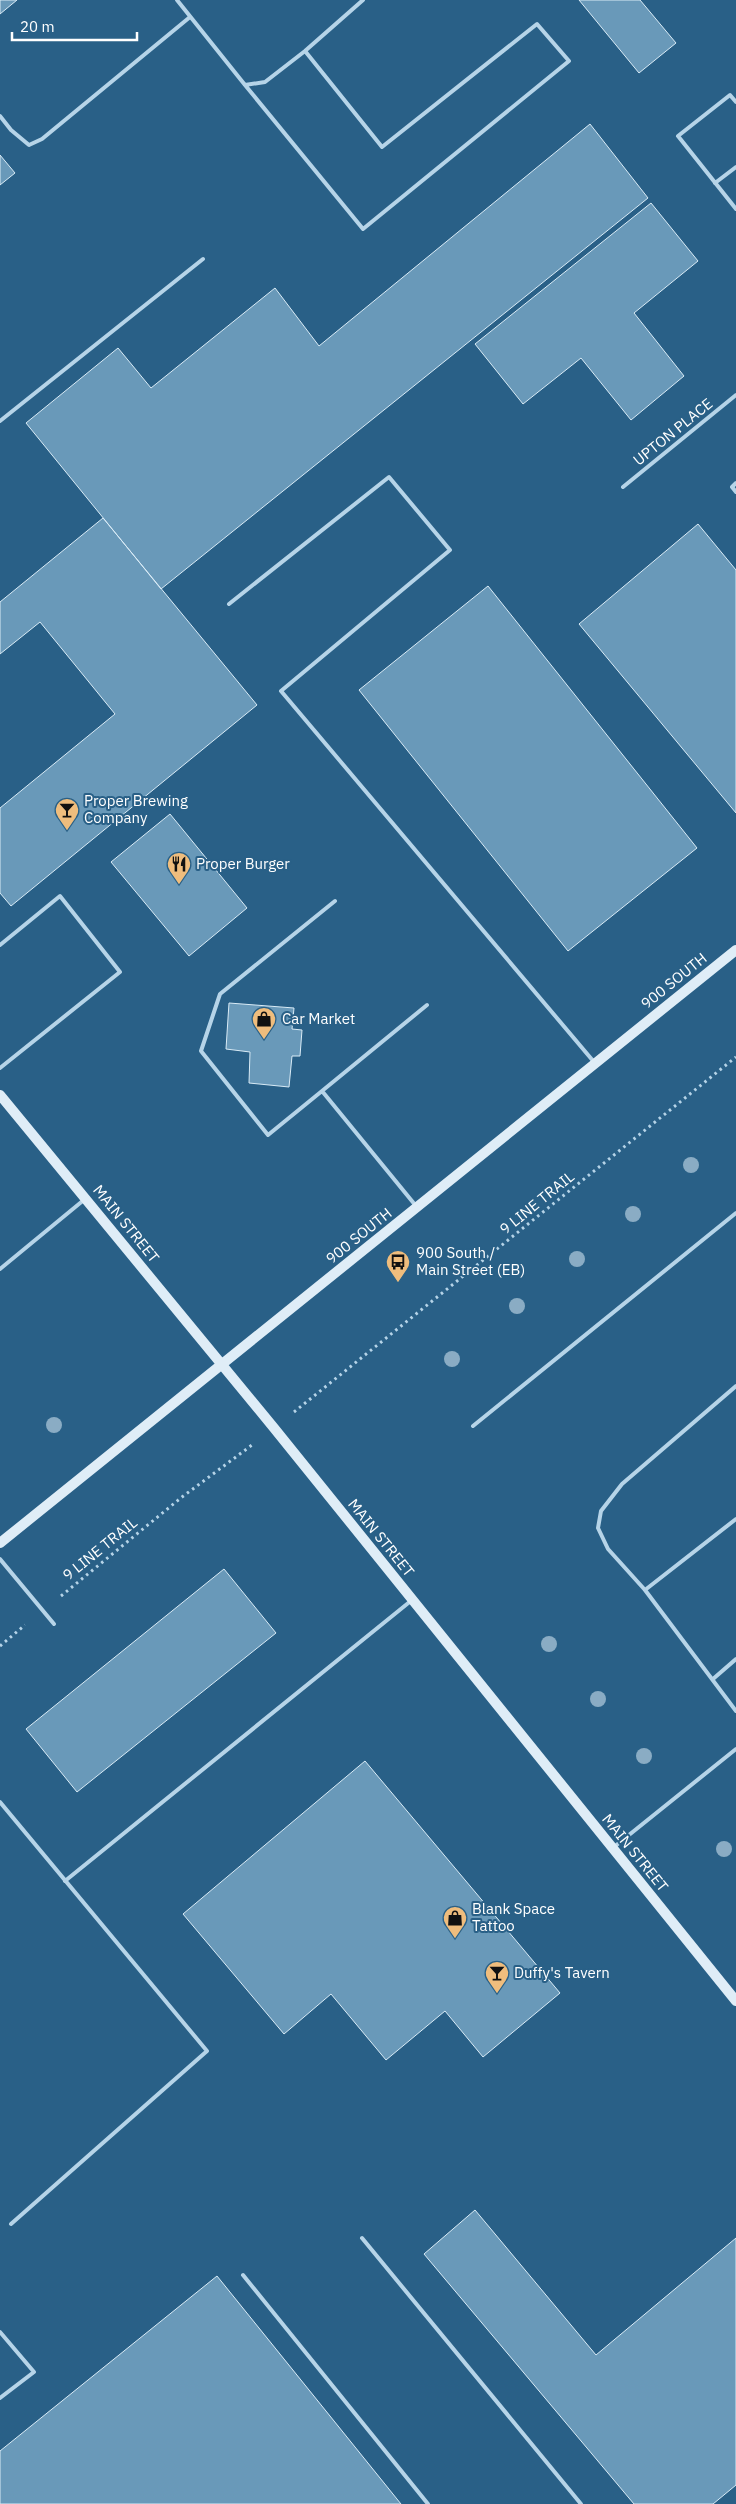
<svg xmlns="http://www.w3.org/2000/svg" width="736" height="2504" font-family="'IBM Plex Sans',sans-serif">
	<style>
		.building { fill: #6999b9; stroke: #d9ebf6 }
		.lines { fill: none; stroke-linecap: round; stroke-linejoin: round }
		.path { stroke: #b6d4e8; stroke-width: 3; stroke-dasharray: 2.5 4; stroke-linecap: butt }
		.lane { stroke: #b6d4e8; stroke-width: 4 }
		.secondary { stroke: #dfedf7; stroke-width: 10 }
		.tree { fill: #8aacc4 }
		.labels { text-anchor: middle; stroke-width: 4; stroke-linejoin: round; paint-order: stroke }
		.street-label { font-size: 15px; fill: #fff; stroke: #296087 }
		.poi-label { font-size: 15px; fill: #fff; stroke: #296087; text-anchor: start }
	</style>
	<rect width="100%" height="100%" fill="#296087"/>
	<!-- building -->
	<path class="building" d="M 0,0 L 17,0 L 0,14 Z
		M 579,0 L 640,0 L 676,43 L 639,73 Z
		M 590,124 L 648,198 L 161,589 L 26,423 L 118,348 L 151,388 L 275,288 L 319,346 Z
		M 0,155 L 15,173 L 0,185 Z
		M 651,203 L 698,261 L 634,313 L 684,376 L 631,420 L 581,358 L 523,404 L 475,344 Z
		M 103,518 L 257,705 L 11,906 L 0,893 L 0,808 L 115,714 L 40,622 L 0,654 L 0,602 Z
		M 698,524 L 736,570 L 736,813 L 579,624 Z
		M 488,586 L 697,848 L 568,951 L 359,690 Z
		M 170,814 L 247,908 L 189,956 L 111,862 Z
		M 229,1003 L 294,1008 L 292,1029 L 302,1030 L 300,1056 L 292,1056 L 289,1087 L 249,1083 L 250,1052 L 226,1049 Z
		M 224,1569 L 276,1633 L 77,1792 L 26,1729 Z
		M 365,1761 L 560,1993 L 483,2057 L 445,2011 L 386,2060 L 331,1994 L 284,2034 L 183,1914 Z
		M 475,2210 L 596,2355 L 736,2238 L 736,2485 L 713,2504 L 634,2504 L 424,2254 Z
		M 217,2276 L 401,2504 L 0,2504 L 0,2451 Z"/>
	<g class="lines">
		<!-- path -->
		<path class="path" d="M 294,1412 L 736,1057
			M 61,1596 L 182,1497 L 252,1445
			M 0,1646 L 25,1625"/>
		<!-- lane -->
		<path class="lane" d="M 177,0 L 245,85 L 265,82 L 305,51 L 363,0
			M 245,85 L 363,229 L 569,61 L 537,24 L 382,147 L 305,51
			M 736,102 L 730,95 L 678,136 L 736,209
			M 0,116 L 11,130 L 29,145 L 42,139 L 190,17
			M 715,183 L 736,167
			M 0,421 L 203,259
			M 736,483 L 732,487 L 736,492
			M 623,487 L 736,395
			M 229,604 L 389,477 L 450,550 L 281,691 L 594,1062
			M 0,945 L 60,896 L 120,972 L 0,1068
			M 322,1091 L 268,1135 L 201,1051 L 220,994 L 335,901
			M 416,1206 L 322,1091 L 427,1005
			M 0,1269 L 85,1199
			M 736,1386 L 622,1484 L 601,1511 L 598,1528 L 608,1549 L 645,1590 L 736,1711
			M 473,1426 L 736,1213
			M 0,1559 L 54,1624
			M 645,1590 L 736,1519
			M 713,1679 L 736,1659
			M 0,1802 L 207,2051 L 11,2224
			M 614,1847 L 736,1749
			M 65,1881 L 412,1600
			M 362,2238 L 581,2504
			M 243,2275 L 428,2504
			M 0,2332 L 34,2372 L 0,2398"/>
		<!-- secondary -->
		<path class="secondary" d="M 0,1095 L 274,1428 L 736,2001
			M 0,1543 L 736,950"/>
	</g>
	<!-- trees -->
	<g class="tree">
		<circle cx="691" cy="1165" r="8"/>
		<circle cx="633" cy="1214" r="8"/>
		<circle cx="577" cy="1259" r="8"/>
		<circle cx="517" cy="1306" r="8"/>
		<circle cx="452" cy="1359" r="8"/>
		<circle cx="54" cy="1425" r="8"/>
		<circle cx="549" cy="1644" r="8"/>
		<circle cx="598" cy="1699" r="8"/>
		<circle cx="644" cy="1756" r="8"/>
		<circle cx="724" cy="1849" r="8"/>
	</g>
	<!-- icons -->
	<defs>
		<g id="bar-pin" transform="scale(1.25)"><path d="M0 17L-7.5 6A9.5 9.5 0 1 1 7.5 6Z" fill="#efbd7d" stroke="#296087"/><path d="M-6-5H6L.8 .8V4.5H3.5V6h-7V4.5H-.8V.8Z" fill="#111"/></g>
		<g id="restaurant-pin" transform="scale(1.25)"><path d="M0 17L-7.5 6A9.5 9.5 0 1 1 7.5 6Z" fill="#efbd7d" stroke="#296087"/><path d="M-5-6h1v4h1v-4h1v4h1v-4h1v5L-1.5 .5V6h-2V.5L-5-1ZM5-6V6H3V1.5H1.5Q1.5-4 5-6Z" fill="#111"/></g>
		<g id="shop-pin" transform="scale(1.25)"><path d="M0 17L-7.5 6A9.5 9.5 0 1 1 7.5 6Z" fill="#efbd7d" stroke="#296087"/><path d="M-5-2.5h2.3a2.7 3.5 0 0 1 5.4 0H5L5.5 6h-11ZM-1.5-2.5h3a1.5 2.3 0 0 0-3 0Z" fill="#111"/></g>
		<g id="bus-pin" transform="scale(1.25)"><path d="M0 17L-7.5 6A9.5 9.5 0 1 1 7.5 6Z" fill="#efbd7d" stroke="#296087"/><path d="M-5-6H5V4H4V6H2V4H-2V6H-4V4H-5ZM-3.5-4V0h7V-4ZM-3.5 1.2v1.5H-2V1.2ZM2 1.2v1.5H3.5V1.2Z" fill="#111"/></g>
	</defs>
	<g fill-rule="evenodd">
		<use href="#bar-pin" x="67" y="810"/>
		<use href="#restaurant-pin" x="179" y="864"/>
		<use href="#shop-pin" x="264" y="1019"/>
		<use href="#bus-pin" x="398" y="1262"/>
		<use href="#shop-pin" x="455" y="1918"/>
		<use href="#bar-pin" x="497" y="1973"/>
	</g>
	<g class="labels">
		<!-- street labels -->
		<g class="street-label">
			<text transform="translate(673 432) rotate(-39)" y="5">UPTON PLACE</text>
			<text transform="translate(674 981) rotate(-39)" y="5">900 SOUTH</text>
			<text transform="translate(537 1203) rotate(-39)" y="5">9 LINE TRAIL</text>
			<text transform="translate(126 1224) rotate(51)" y="5">MAIN STREET</text>
			<text transform="translate(359 1236) rotate(-39)" y="5">900 SOUTH</text>
			<text transform="translate(381 1538) rotate(51)" y="5">MAIN STREET</text>
			<text transform="translate(100 1549) rotate(-39)" y="5">9 LINE TRAIL</text>
			<text transform="translate(635 1853) rotate(51)" y="5">MAIN STREET</text>
		</g>
		<!-- poi labels -->
		<g class="poi-label">
			<text x="84" y="806">Proper Brewing<tspan x="84" dy="17">Company</tspan></text>
			<text x="196" y="869">Proper Burger</text>
			<text x="282" y="1024">Car Market</text>
			<text x="416" y="1258">900 South /<tspan x="416" dy="17">Main Street (EB)</tspan></text>
			<text x="472" y="1914">Blank Space<tspan x="472" dy="17">Tattoo</tspan></text>
			<text x="514" y="1978">Duffy's Tavern</text>
		</g>
	</g>
	<!-- scale -->
	<path d="M12 32v8h125v-8" fill="none" stroke="#ffffff" stroke-width="2.5"/>
	<text x="20" y="32" font-size="15" fill="#ffffff" stroke="#296087" stroke-width="4" paint-order="stroke">20 m</text>
</svg>
